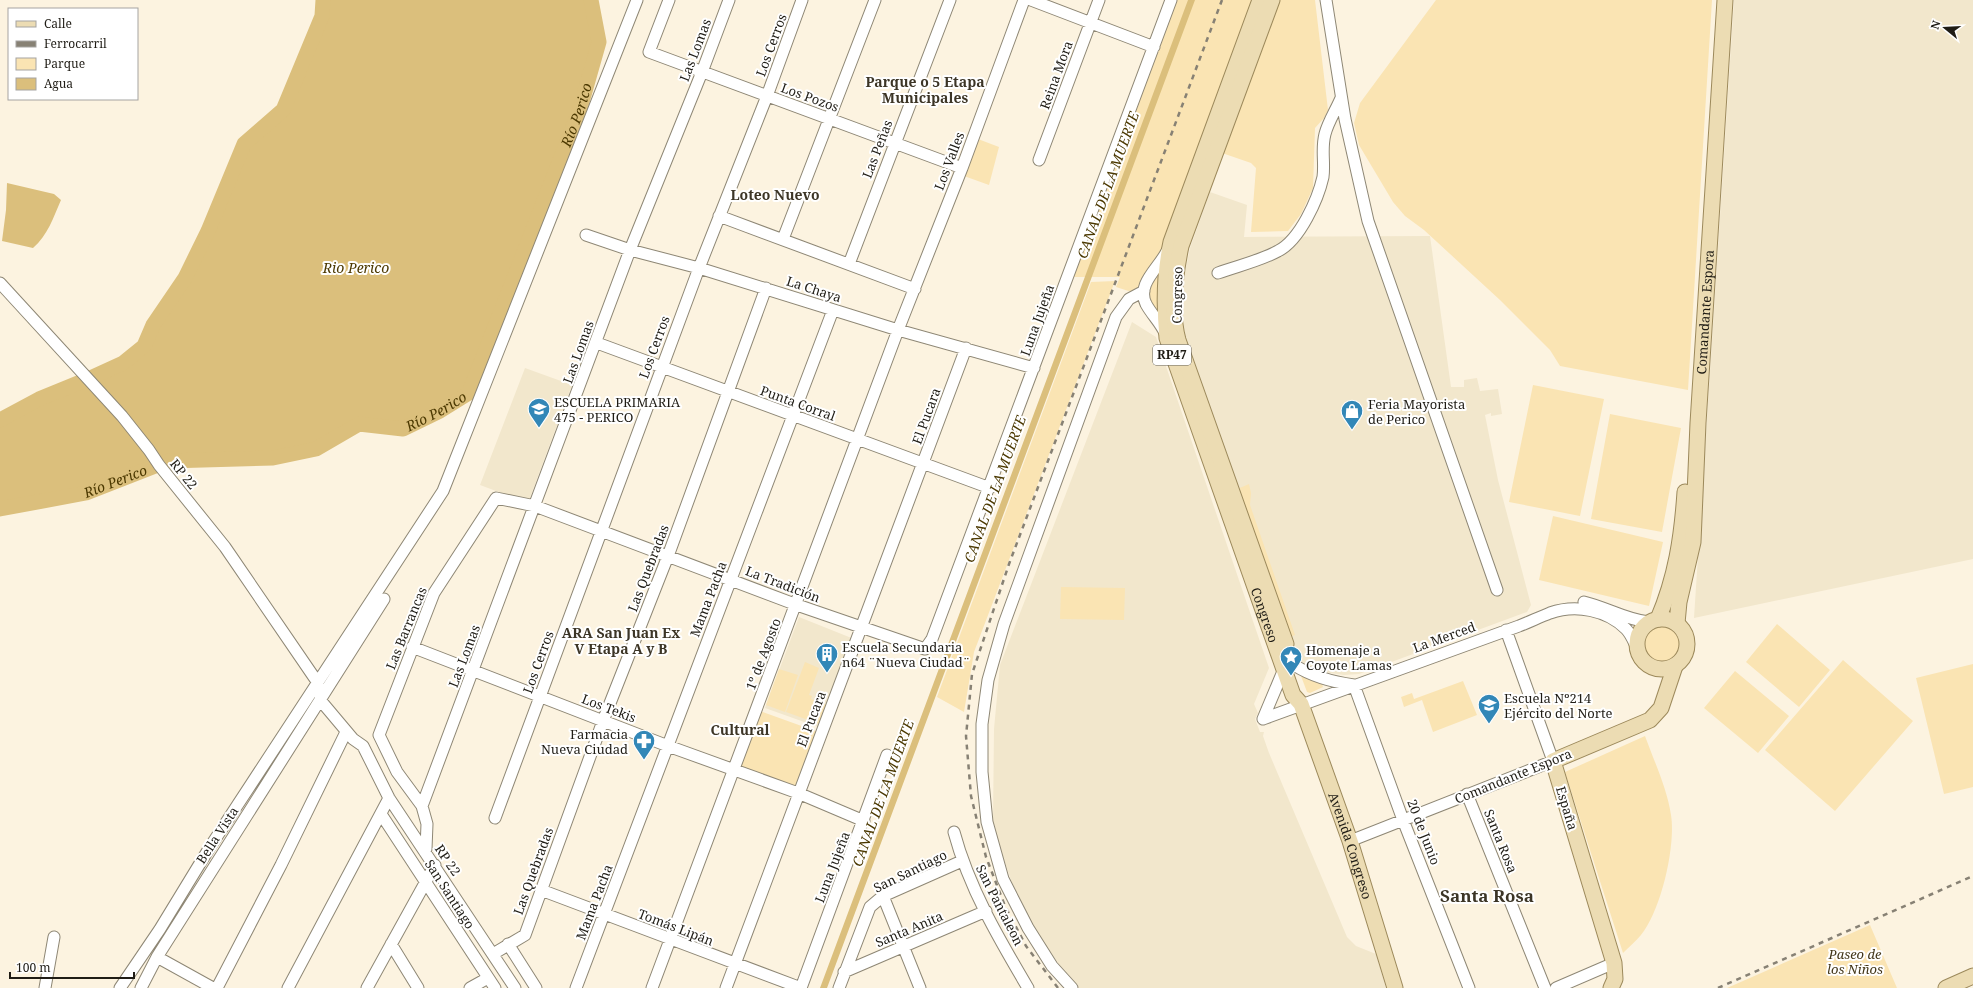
<svg xmlns="http://www.w3.org/2000/svg" width="1973" height="988" font-family="'Noto Serif',serif">
	<style>
		.built { fill: #f2e7cc }
		.green { fill: #fae4b3 }
		.water { fill: #dbbf7c }
		.lines { fill: none; stroke-linecap: round; stroke-linejoin: round }
		.river { stroke: #dbbf7c; stroke-width: 15 }
		.minor-casing { stroke: #8e8775; stroke-width: 13 }
		.major-casing { stroke: #9c895b; stroke-width: 17 }
		.minor { stroke: #fff; stroke-width: 11 }
		.major { stroke: #ecdcb3; stroke-width: 15 }
		.rail { stroke: #878174; stroke-width: 2.5; stroke-dasharray: 5 5; stroke-linecap: butt }
		.labels { text-anchor: middle; stroke-width: 4; stroke-linejoin: round; paint-order: stroke }
		.shield { fill: #fff; stroke: #62605b; stroke-width: 1 }
		.shield-label { font-size: 12px; font-weight: bold; fill: #1f1c15 }
		.street-label { font-size: 13px; fill: #1f1c15; stroke: #fff }
		.poi-label { font-size: 13px; fill: #1f1c15; stroke: #fff; text-anchor: start }
		.park-label { font-size: 13px; font-style: italic; fill: #423618; stroke: #fff }
		.neighbourhood-label { font-size: 14px; font-weight: bold; fill: #3c3526; stroke: #fff }
		.water-label { font-size: 14px; font-style: italic; fill: #4b3800; stroke: #fff }
		.district-label { font-size: 17px; font-weight: bold; fill: #3c3526; stroke: #fff }
	</style>
	<rect width="100%" height="100%" fill="#fcf3e0"/>
	<!-- built -->
	<path class="built" d="M 1734,0 L 1973,0 L 1973,559 L 1694,618 Z
		M 1210,192 L 1247,205 L 1244,237 L 1430,236 L 1451,387 L 1464,387 L 1464,380 L 1477,378 L 1480,391 L 1498,389 L 1502,414 L 1491,416 L 1491,413 L 1485,415 L 1498,480 L 1531,605 L 1527,612 L 1359,674 L 1344,675 L 1317,671 L 1307,666 L 1298,658 L 1289,640 L 1182,333 L 1183,282 L 1190,248 Z
		M 1132,322 L 1156,337 L 1269,668 L 1254,704 L 1258,713 L 1255,719 L 1260,732 L 1264,732 L 1263,736 L 1269,753 L 1347,937 L 1356,946 L 1376,954 L 1386,988 L 1079,988 L 1061,967 L 1037,933 L 1012,883 L 1000,848 L 993,821 L 994,729 L 1000,665 Z
		M 525,368 L 572,385 L 528,503 L 480,485 Z
		M 799,617 L 854,639 L 821,728 L 765,708 Z"/>
	<!-- green -->
	<path class="green" d="M 1176,0 L 1258,0 L 1169,243 L 1141,295 L 1116,287 L 1120,277 L 1072,277 Z
		M 1280,0 L 1315,0 L 1328,110 L 1324,118 L 1315,128 L 1313,188 L 1301,214 L 1288,231 L 1251,232 L 1256,168 L 1251,163 L 1222,153 Z
		M 1436,0 L 1712,0 L 1688,390 L 1560,366 L 1550,350 L 1500,300 L 1424,230 L 1405,216 L 1393,202 L 1359,145 L 1354,123 L 1360,103 Z
		M 978,139 L 999,147 L 989,185 L 964,176 Z
		M 1158,276 L 1159,311 C 1145,302 1145,286 1158,276 Z
		M 1115,281 L 974,652 L 964,712 L 937,697 L 1091,282 Z
		M 1533,385 L 1604,399 L 1580,516 L 1509,502 Z
		M 1610,414 L 1681,428 L 1662,532 L 1591,519 Z
		M 1249,484 L 1251,493 L 1250,505 L 1295,635 L 1290,637 L 1235,490 Z
		M 1553,516 L 1663,542 L 1649,606 L 1539,580 Z
		M 1061,587 L 1125,588 L 1124,620 L 1060,619 Z
		M1641 645a21 21 0 1 1 42 0a21 21 0 1 1-42 0Z
		M 1777,624 L 1830,670 L 1799,707 L 1746,662 Z
		M 1843,660 L 1913,721 L 1835,811 L 1765,750 Z
		M 805,662 L 819,668 L 809,695 L 812,696 L 811,699 L 829,706 L 822,725 L 786,712 Z
		M 1973,664 L 1973,787 L 1944,794 L 1916,678 Z
		M 779,669 L 798,675 L 785,712 L 766,705 Z
		M 1735,671 L 1789,716 L 1758,753 L 1704,708 Z
		M 1301,676 L 1322,684 L 1323,687 L 1310,693 L 1307,692 Z
		M 1463,681 L 1477,715 L 1433,732 L 1422,700 L 1404,707 L 1401,697 L 1412,693 L 1414,699 Z
		M 760,711 L 821,733 L 800,790 L 740,768 Z
		M 1645,736 C 1654,761 1667,788 1671,815 C 1676,846 1661,911 1641,935 C 1636,941 1629,947 1623,953 L 1565,772 Z
		M 1870,925 L 1897,988 L 1727,988 Z"/>
	<!-- water -->
	<path class="water" d="M 323,0 L 591,0 L 599,42 L 580,109 L 469,393 L 440,411 L 403,429 L 359,424 L 316,449 L 273,458 L 168,461 L 86,493 L 0,509 L 0,420 L 39,399 L 88,379 L 123,363 L 144,346 L 153,325 L 185,278 L 208,231 L 244,144 L 283,110 L 322,16 Z
		M 1188,0 L 1195,0 L 827,988 L 820,988 Z
		M 7,183 L 54,194 L 61,200 C 53,218 48,235 33,248 L 2,241 L 6,210 Z"/>
	<g class="lines">
		<!-- river -->
		<g class="river">
			<path d="M 0,420 L 39,399 L 88,379 L 123,363 L 144,346 L 153,325 L 185,278 L 208,231 L 244,144 L 283,110 L 322,16 L 323,0"/>
			<path id="s1" d="M 0,509 L 86,493 L 168,461 L 273,458 L 316,449 L 359,424 L 403,429 L 440,411 L 469,393 L 580,109 L 599,42 L 591,0"/>
		</g>
		<!-- minor casing -->
		<g class="minor-casing">
			<path id="minor" d="M 669,0 L 649,52 L 962,168
				M 1031,0 L 1154,47
				M 1326,0 L 1345,119 L 1368,221 L 1497,590
				M 1039,160 L 1099,0
				M 719,216 L 915,289
				M 586,235 L 630,250 L 699,268 L 898,330 L 1034,368
				M 783,239 L 875,0
				M 849,264 L 950,0
				M 1218,273 C 1237,266 1260,261 1278,251 C 1300,240 1318,199 1323,177 C 1325,162 1321,149 1325,134 C 1328,122 1336,110 1341,98
				M 0,283 L 122,416 L 149,450 L 159,465 L 225,547 L 318,683 L 321,701 L 353,739 L 363,746 L 389,798 L 515,988
				M 1165,333 C 1160,322 1152,315 1146,304 C 1136,284 1159,268 1167,251
				M 597,343 L 990,488
				M 1584,602 C 1606,607 1626,620 1649,622
				M 412,647 L 668,746 L 798,793 L 864,821
				M 1294,665 C 1313,677 1332,682 1354,685 L 1403,820 L 1469,988
				M 1263,719 L 1519,626 C 1529,622 1540,617 1550,613 C 1576,604 1607,610 1626,629 C 1631,634 1634,642 1637,648
				M 1263,719 L 1284,669
				M 1467,794 L 1545,988
				M 422,806 L 630,250 L 702,72 L 729,0
				M 381,814 L 495,988
				M 495,818 L 699,268 L 767,96 L 802,0
				M 954,832 C 969,888 999,939 1028,988
				M 1350,841 L 1553,761 L 1506,630
				M 426,849 L 427,824 L 422,806 L 397,772 L 379,735 L 434,593 L 496,498 L 535,506 L 797,605 L 925,649 L 932,639 L 1171,0
				M 541,890 L 801,988
				M 883,896 L 920,988
				M 391,944 L 418,988
				M 508,944 L 536,988
				M 493,954 L 525,935 L 603,721 L 668,556 L 766,288
				M 157,957 L 213,988
				M 844,972 L 986,911
				M 45,988 L 54,937
				M 120,988 L 160,929 L 210,847 L 443,491 L 637,0
				M 141,988 L 157,957 L 384,599
				M 217,988 L 281,865 L 346,732
				M 288,988 L 389,798
				M 367,988 L 435,865
				M 470,988 L 488,978
				M 576,988 L 833,310
				M 652,988 L 898,330 L 962,168 L 1024,0
				M 726,988 L 966,348
				M 801,988 L 887,755
				M 839,988 L 870,907 L 883,896 L 962,861
				M 1072,988 L 1052,966 L 1028,928 L 1003,879 L 987,822 L 982,772 L 982,724 L 988,680 L 1004,624 L 1116,317 L 1129,299 L 1144,291
				M 1556,988 L 1614,963"/>
		</g>
		<!-- major casing -->
		<g class="major-casing">
			<g id="major">
				<path id="s2" d="M 1260,0 L 1171,242 C 1164,274 1164,306 1167,338 L 1293,695 L 1301,704 L 1350,841 L 1395,988"/>
				<path d="M 1272,0 L 1181,246 C 1175,275 1170,311 1178,340 L 1286,644"/>
				<circle cx="1662" cy="644" r="25"/>
				<path d="M 1658,619 C 1676,577 1682,537 1685,492"/>
				<path id="s3" d="M 1677,623 L 1679,602 L 1693,542 L 1698,423 L 1725,0"/>
				<path d="M 1611,988 L 1615,979 L 1614,963 L 1553,761 L 1650,720 L 1661,708 L 1675,666"/>
				<path d="M 1946,988 L 1973,976"/>
			</g>
		</g>
		<!-- minor -->
		<use href="#minor" class="minor"/>
		<!-- major -->
		<use href="#major" class="major"/>
		<!-- rail -->
		<path class="rail" d="M 1058,988 L 1026,946 L 1005,906 L 986,857 L 971,796 L 966,736 L 972,674 L 1009,564 L 1222,0
			M 1718,988 L 1973,876"/>
	</g>
	<!-- icons -->
	<defs>
		<g id="school-pin" transform="scale(1.15)"><path d="M0 17L-7.5 6A9.5 9.5 0 1 1 7.5 6Z" fill="#3287b7" stroke="#fff"/><path d="M0-5L7-2L0 1L-7-2ZM-4 1L0 2.5L4 1V4Q0 6-4 4Z" fill="#fff"/></g>
		<g id="shop-pin" transform="scale(1.15)"><path d="M0 17L-7.5 6A9.5 9.5 0 1 1 7.5 6Z" fill="#3287b7" stroke="#fff"/><path d="M-5-2.5h2.3a2.7 3.5 0 0 1 5.4 0H5L5.5 6h-11ZM-1.5-2.5h3a1.5 2.3 0 0 0-3 0Z" fill="#fff"/></g>
		<g id="building-pin" transform="scale(1.15)"><path d="M0 17L-7.5 6A9.5 9.5 0 1 1 7.5 6Z" fill="#3287b7" stroke="#fff"/><path d="M-4-6H4V6H1V3H-1V6H-4ZM-2.5-4.3h1.7v1.8h-1.7ZM.8-4.3h1.7v1.8H.8ZM-2.5-1h1.7V.8h-1.7ZM.8-1h1.7V.8H.8Z" fill="#fff"/></g>
		<g id="sight-pin" transform="scale(1.15)"><path d="M0 17L-7.5 6A9.5 9.5 0 1 1 7.5 6Z" fill="#3287b7" stroke="#fff"/><path d="M0-6L1.8-2.2L6-1.7L2.9 1.2L3.7 5.4L0 3.3L-3.7 5.4L-2.9 1.2L-6-1.7L-1.8-2.2Z" fill="#fff"/></g>
		<g id="pharmacy-pin" transform="scale(1.15)"><path d="M0 17L-7.5 6A9.5 9.5 0 1 1 7.5 6Z" fill="#3287b7" stroke="#fff"/><path d="M-2-6h4v4h4v4h-4v4h-4v-4h-4v-4h4Z" fill="#fff"/></g>
	</defs>
	<g fill-rule="evenodd">
		<use href="#school-pin" x="539" y="409"/>
		<use href="#shop-pin" x="1352" y="411"/>
		<use href="#building-pin" x="827" y="654"/>
		<use href="#sight-pin" x="1291" y="657"/>
		<use href="#school-pin" x="1489" y="705"/>
		<use href="#pharmacy-pin" x="644" y="741"/>
	</g>
	<g class="labels">
		<!-- shield labels -->
		<rect class="shield" x="1153" y="345" width="38" height="20" rx="3"/>
		<g class="shield-label">
			<text x="1172" y="359">RP47</text>
		</g>
		<!-- street labels -->
		<g class="street-label">
			<text transform="translate(771 45) rotate(-70)" y="5">Los Cerros</text>
			<text transform="translate(695 50) rotate(-69)" y="5">Las Lomas</text>
			<text transform="translate(1056 75) rotate(-70)" y="5">Reina Mora</text>
			<text transform="translate(810 97) rotate(20)" y="5">Los Pozos</text>
			<text transform="translate(877 149) rotate(-69)" y="5">Las Peñas</text>
			<text transform="translate(949 161) rotate(-69)" y="5">Los Valles</text>
			<text transform="translate(814 289) rotate(18)" y="5">La Chaya</text>
			<text transform="translate(1177 295) rotate(-89)" y="5">Congreso</text>
			<text dy="5" stroke="none"><textPath href="#s3" startOffset="313">Comandante Espora</textPath></text>
			<text transform="translate(1037 320) rotate(-70)" y="5">Luna Jujeña</text>
			<text transform="translate(654 347) rotate(-70)" y="5">Los Cerros</text>
			<text transform="translate(578 352) rotate(-70)" y="5">Las Lomas</text>
			<text transform="translate(798 403) rotate(20)" y="5">Punta Corral</text>
			<text transform="translate(926 416) rotate(-70)" y="5">El Pucara</text>
			<text transform="translate(184 474) rotate(51)" y="5">RP 22</text>
			<text transform="translate(648 568) rotate(-69)" y="5">Las Quebradas</text>
			<text transform="translate(783 584) rotate(21)" y="5">La Tradición</text>
			<text transform="translate(708 599) rotate(-69)" y="5">Mama Pacha</text>
			<text dy="5" stroke="none"><textPath href="#s2" startOffset="648">Congreso</textPath></text>
			<text transform="translate(406 628) rotate(-68)" y="5">Las Barrancas</text>
			<text transform="translate(1444 637) rotate(-20)" y="5">La Merced</text>
			<text transform="translate(763 654) rotate(-69)" y="5">1º de Agosto</text>
			<text transform="translate(464 656) rotate(-69)" y="5">Las Lomas</text>
			<text transform="translate(538 662) rotate(-70)" y="5">Los Cerros</text>
			<text transform="translate(609 708) rotate(21)" y="5">Los Tekis</text>
			<text transform="translate(811 719) rotate(-69)" y="5">El Pucara</text>
			<text transform="translate(1513 776) rotate(-22)" y="5">Comandante Espora</text>
			<text transform="translate(1567 808) rotate(73)" y="5">España</text>
			<text transform="translate(1424 832) rotate(69)" y="5">20 de Junio</text>
			<text transform="translate(217 835) rotate(-57)" y="5">Bella Vista</text>
			<text transform="translate(1501 841) rotate(68)" y="5">Santa Rosa</text>
			<text dy="5" stroke="none"><textPath href="#s2" startOffset="895">Avenida Congreso</textPath></text>
			<text transform="translate(448 860) rotate(56)" y="5">RP 22</text>
			<text transform="translate(832 867) rotate(-69)" y="5">Luna Jujeña</text>
			<text transform="translate(533 871) rotate(-70)" y="5">Las Quebradas</text>
			<text transform="translate(910 871) rotate(-26)" y="5">San Santiago</text>
			<text transform="translate(450 894) rotate(57)" y="5">San Santiago</text>
			<text transform="translate(594 902) rotate(-69)" y="5">Mama Pacha</text>
			<text transform="translate(1000 905) rotate(63)" y="5">San Pantaleon</text>
			<text transform="translate(676 927) rotate(21)" y="5">Tomás Lipán</text>
			<text transform="translate(909 929) rotate(-23)" y="5">Santa Anita</text>
		</g>
		<!-- poi labels -->
		<g class="poi-label">
			<text x="554" y="407">ESCUELA PRIMARIA<tspan x="554" dy="15">475 - PERICO</tspan></text>
			<text x="1368" y="409">Feria Mayorista<tspan x="1368" dy="15">de Perico</tspan></text>
			<text x="842" y="652">Escuela Secundaria<tspan x="842" dy="15">n64 ¨Nueva Ciudad¨</tspan></text>
			<text x="1306" y="655">Homenaje a<tspan x="1306" dy="15">Coyote Lamas</tspan></text>
			<text x="1504" y="703">Escuela Nº214<tspan x="1504" dy="15">Ejército del Norte</tspan></text>
			<text x="628" y="739" text-anchor="end">Farmacia<tspan x="628" dy="15">Nueva Ciudad</tspan></text>
		</g>
		<!-- park labels -->
		<g class="park-label">
			<text x="1855" y="959">Paseo de<tspan x="1855" dy="15">los Niños</tspan></text>
		</g>
		<!-- neighbourhood labels -->
		<g class="neighbourhood-label">
			<text x="925" y="87">Parque o 5 Etapa<tspan x="925" dy="16">Municipales</tspan></text>
			<text x="775" y="200">Loteo Nuevo</text>
			<text x="621" y="638">ARA San Juan Ex<tspan x="621" dy="16">V Etapa A y B</tspan></text>
			<text x="740" y="735">Cultural</text>
		</g>
		<!-- water labels -->
		<g class="water-label">
			<text dy="5" stroke="none"><textPath href="#s1" startOffset="792">Río Perico</textPath></text>
			<text transform="translate(1108 185) rotate(-70)" y="5">CANAL DE LA MUERTE</text>
			<text x="356" y="273">Rio Perico</text>
			<text dy="5" stroke="none"><textPath href="#s1" startOffset="456">Río Perico</textPath></text>
			<text dy="5" stroke="none"><textPath href="#s1" startOffset="119">Río Perico</textPath></text>
			<text transform="translate(995 489) rotate(-70)" y="5">CANAL DE LA MUERTE</text>
			<text transform="translate(883 793) rotate(-70)" y="5">CANAL DE LA MUERTE</text>
		</g>
		<!-- district labels -->
		<g class="district-label">
			<text x="1487" y="902">Santa Rosa</text>
		</g>
	</g>
	<!-- legend -->
	<rect x="8" y="8" width="130" height="92" fill="#ffffff" stroke="#a5a4a1"/>
	<rect x="16" y="21" width="20" height="6" fill="#ecdcb3" stroke="#a5a4a1"/>
	<text x="44" y="28" font-size="12" fill="#1f1c15">Calle</text>
	<rect x="16" y="41" width="20" height="6" fill="#878174" stroke="#a5a4a1"/>
	<text x="44" y="48" font-size="12" fill="#1f1c15">Ferrocarril</text>
	<rect x="16" y="58" width="20" height="12" fill="#fae4b3" stroke="#a5a4a1"/>
	<text x="44" y="68" font-size="12" fill="#1f1c15">Parque</text>
	<rect x="16" y="78" width="20" height="12" fill="#dbbf7c" stroke="#a5a4a1"/>
	<text x="44" y="88" font-size="12" fill="#1f1c15">Agua</text>
	<!-- north arrow -->
	<g transform="translate(1945 28) rotate(288)" stroke="#ffffff" stroke-width="3" paint-order="stroke">
	<path d="M0-3L7 15L0 10L-7 15Z" fill="#1f1c15"/>
	<text y="-6" font-size="11" font-weight="bold" text-anchor="middle" fill="#1f1c15">N</text>
	</g>
	<!-- scale -->
	<path d="M10 972v6h124v-6" fill="none" stroke="#1f1c15" stroke-width="2"/>
	<text x="16" y="972" font-size="12" fill="#1f1c15" stroke="#ffffff" stroke-width="3" paint-order="stroke">100 m</text>
</svg>
